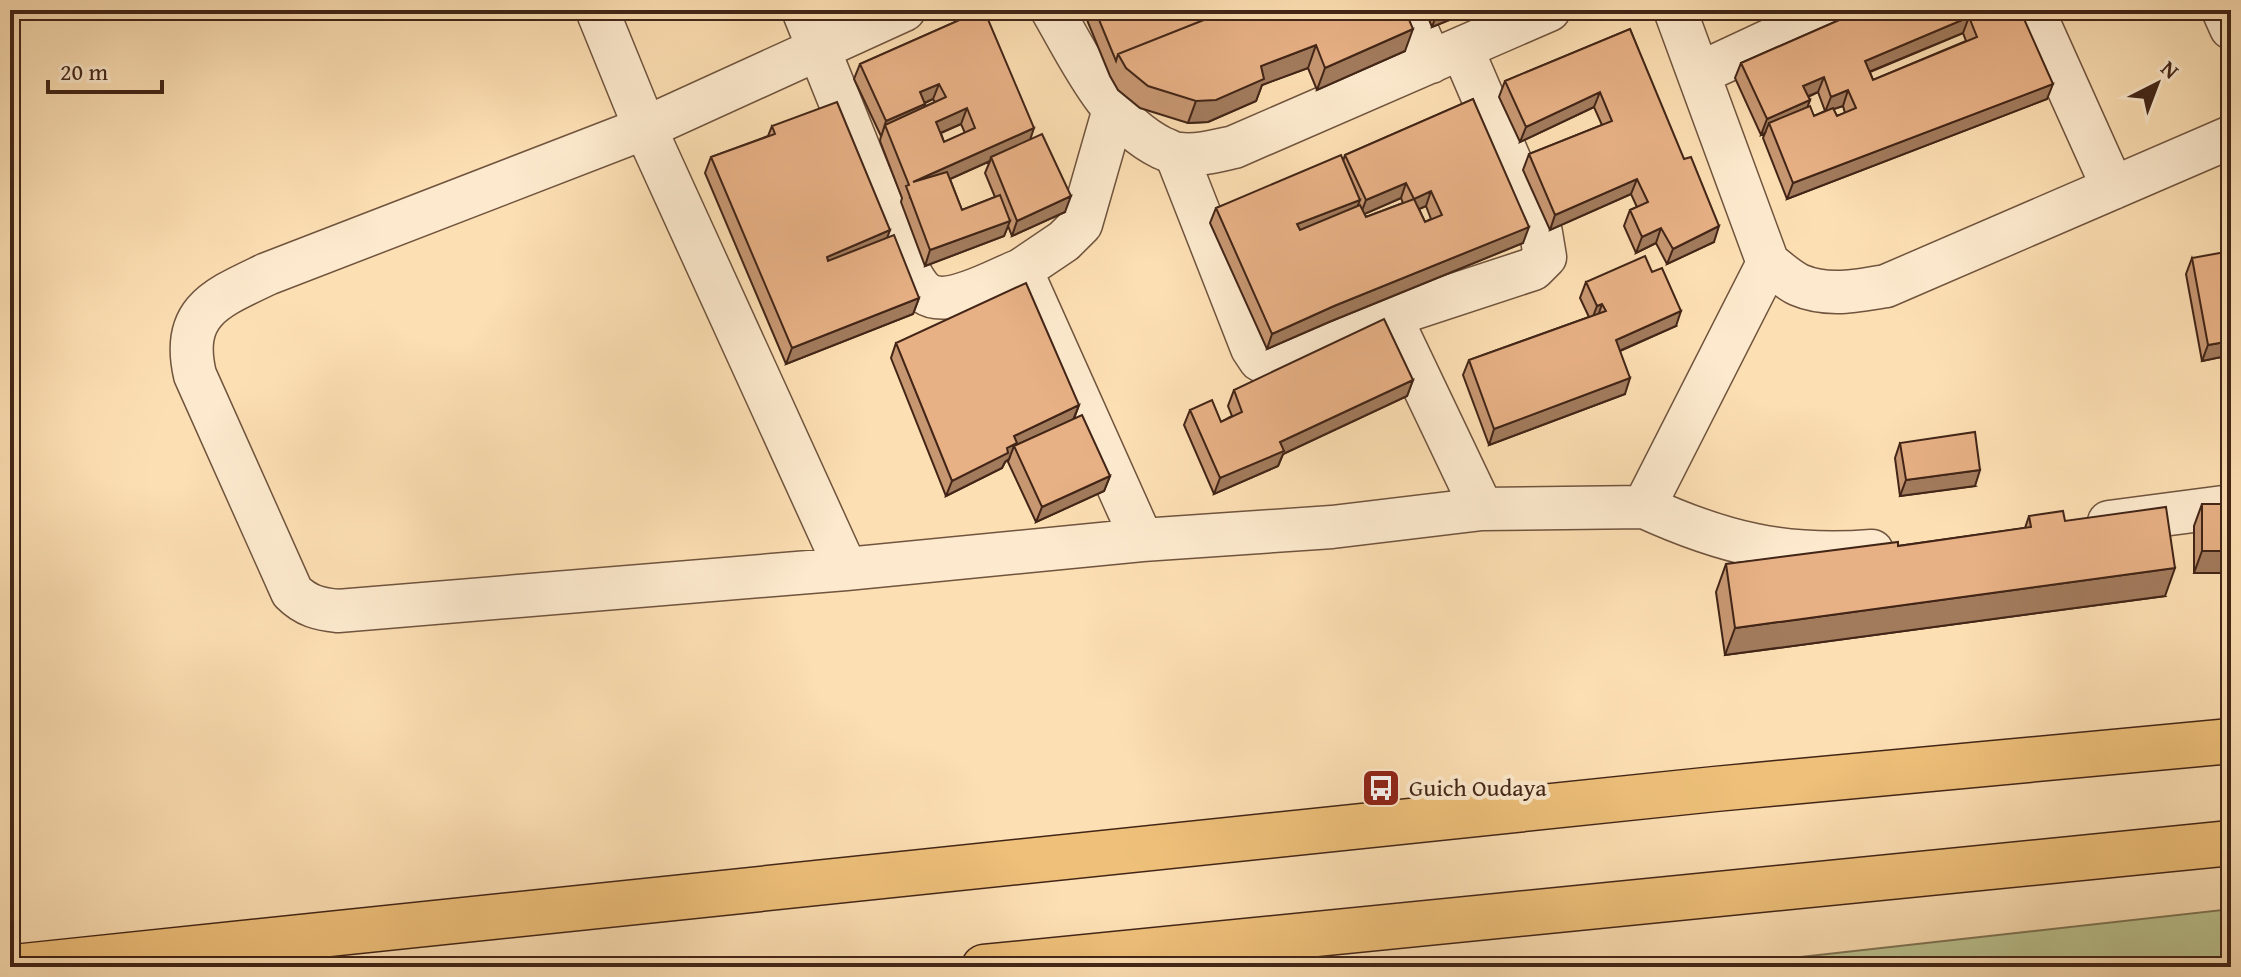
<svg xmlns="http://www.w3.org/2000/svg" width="2241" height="977" font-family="'Gentium Book Plus',serif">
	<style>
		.green { fill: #bac390; stroke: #7e7454; stroke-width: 2 }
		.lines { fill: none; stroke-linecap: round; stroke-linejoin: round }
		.minor-casing { stroke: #70543e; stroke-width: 45 }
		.primary-casing { stroke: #422517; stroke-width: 47 }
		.minor { stroke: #fdeace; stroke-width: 42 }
		.primary { stroke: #eec07a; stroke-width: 44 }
		.wall { fill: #c79772; stroke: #422517; stroke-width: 2; fill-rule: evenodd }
		.shaded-wall { fill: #a27b5d; stroke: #422517; stroke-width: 2 }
		.building { fill: #e7b085; stroke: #422517; stroke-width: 2; fill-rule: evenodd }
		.labels { text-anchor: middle; stroke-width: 8; stroke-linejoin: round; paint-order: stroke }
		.poi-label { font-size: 24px; fill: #422517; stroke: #fdeace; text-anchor: start }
	</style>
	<rect width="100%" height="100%" fill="#fcdfb3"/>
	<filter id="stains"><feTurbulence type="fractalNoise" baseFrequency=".0025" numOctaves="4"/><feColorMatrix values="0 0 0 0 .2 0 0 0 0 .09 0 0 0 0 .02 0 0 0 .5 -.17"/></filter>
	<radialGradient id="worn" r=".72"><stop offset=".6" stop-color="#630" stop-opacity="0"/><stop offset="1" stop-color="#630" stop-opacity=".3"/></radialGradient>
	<!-- green -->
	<path class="green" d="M 2231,909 L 2231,967 L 1711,967 Z"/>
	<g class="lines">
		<!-- minor casing -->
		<g class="minor-casing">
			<path id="minor" d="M 597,10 L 645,128 L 846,569
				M 803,10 L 904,261 C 910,272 915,285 925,293 C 948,309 997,279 1021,270 L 1142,540
				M 904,10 L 645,128 L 267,274 C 217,298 180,311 195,375 L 292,592 C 306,606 319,609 338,611 L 846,569 L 1142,540 L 1332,527 L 1482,509 L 1644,507
				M 1052,10 C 1081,60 1108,121 1162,148 C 1168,150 1173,154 1179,154 C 1198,156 1216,151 1234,147 L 1549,10
				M 1408,10 L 1431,62
				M 1675,10 L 1768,263 C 1778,270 1788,280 1799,285 C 1827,297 1858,291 1886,286 L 2231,137
				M 2033,10 L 2113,188
				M 2223,10 L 2231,28
				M 1700,73 L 1835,10
				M 1176,154 L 1252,348 L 1260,360 L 1276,368 L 1390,316 L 1482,509
				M 1768,263 L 1644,507 C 1723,543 1785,558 1872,551
				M 1021,270 L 1064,241 L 1081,224 L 1114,109
				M 1390,316 L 1533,269 L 1545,257 L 1541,233 L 1462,49
				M 2109,522 L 2231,506"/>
		</g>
		<!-- primary casing -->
		<g class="primary-casing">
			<path id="primary" d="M 14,967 L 1715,789 L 2231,741
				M 984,967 L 2231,843"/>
		</g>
		<!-- minor -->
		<use href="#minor" class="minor"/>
		<!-- primary -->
		<use href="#primary" class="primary"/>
	</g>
	<!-- wall -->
	<path class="wall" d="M 982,10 L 1030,139 L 1065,212 L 1012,236 L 1008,226 L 1004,236 L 925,266 L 901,202 L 902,198 L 880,141 L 881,136 L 854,79 L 860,64 ZM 933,99 L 935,102 L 924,107 L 925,103 ZM 961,124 L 965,133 L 944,142 L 941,133 ZM 990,161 L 985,173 L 995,197 L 962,210 L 950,179 Z
		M 1090,10 L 1405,10 L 1405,51 L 1317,90 L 1308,68 L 1262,85 L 1256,101 L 1208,122 L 1188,123 L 1140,108 L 1118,90 L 1110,76 L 1087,20 Z
		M 1425,10 L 1474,10 L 1432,27 Z
		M 1862,10 L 2020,10 L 2047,99 L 1787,199 L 1763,138 L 1765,133 L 1761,135 L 1735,78 L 1741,63 ZM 1963,33 L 1966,41 L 1873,80 L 1870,72 ZM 1818,92 L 1825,111 L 1814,116 L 1807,107 L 1810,100 L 1808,97 ZM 1843,106 L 1845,113 L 1837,116 L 1833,109 Z
		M 1630,29 L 1714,242 L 1667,264 L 1656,243 L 1636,253 L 1624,226 L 1630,210 L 1637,207 L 1631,194 L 1550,230 L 1523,170 L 1529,154 L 1602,125 L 1594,107 L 1520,142 L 1499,97 L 1505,81 Z
		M 1473,99 L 1523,243 L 1329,322 L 1267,349 L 1210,223 L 1216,208 L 1343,161 L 1345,155 ZM 1401,198 L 1403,203 L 1366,217 L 1364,214 ZM 1426,206 L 1431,219 L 1425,222 L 1419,209 Z
		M 772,126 L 890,230 L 887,237 L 919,298 L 913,314 L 786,364 L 705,173 L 711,157 L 768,136 Z
		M 2192,258 L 2231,355 L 2202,361 L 2186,274 Z
		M 1586,282 L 1676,326 L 1620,351 L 1625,394 L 1489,445 L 1463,375 L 1469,360 L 1589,317 L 1580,298 Z
		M 896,343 L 1079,405 L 1074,419 L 1110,476 L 1104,491 L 1036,522 L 1008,462 L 1009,459 L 1005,462 L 1002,468 L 946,496 L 891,358 Z
		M 1413,380 L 1407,396 L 1283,454 L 1278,466 L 1214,494 L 1184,425 L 1190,410 L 1221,422 L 1232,416 L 1228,406 L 1234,390 Z
		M 1900,443 L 1975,486 L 1900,496 L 1895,458 Z
		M 2202,504 L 2231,504 L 2231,573 L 2194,573 L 2194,526 Z
		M 2029,516 L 2065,521 L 2165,596 L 1725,655 L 1716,592 L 1726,564 L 1898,546 L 2025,528 Z"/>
	<!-- shaded-wall -->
	<path class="shaded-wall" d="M 1438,10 L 1474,10 L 1432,27 Z
		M 1744,10 L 1753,10 L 1742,15 Z
		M 1969,17 L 1963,33 L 1859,76 L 1865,61 Z
		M 1413,29 L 1405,51 L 1317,90 L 1325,68 Z
		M 1316,45 L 1308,68 L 1262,85 L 1256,101 L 1208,122 L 1188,123 L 1196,101 L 1261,66 Z
		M 1824,77 L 1818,92 L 1797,101 L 1803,86 Z
		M 939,84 L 933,99 L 915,107 L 920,92 Z
		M 2053,84 L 2047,99 L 1787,199 L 1793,183 Z
		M 1848,90 L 1843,106 L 1825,112 L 1831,97 Z
		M 1600,92 L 1594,107 L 1520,142 L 1526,127 Z
		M 1810,100 L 1804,116 L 1769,123 L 1765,133 L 1761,135 L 1767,119 Z
		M 925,104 L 920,120 L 885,125 L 881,137 L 886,121 Z
		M 967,108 L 961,124 L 931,137 L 936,122 Z
		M 1034,128 L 1029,143 L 991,157 L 990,161 L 910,197 L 913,182 Z
		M 1637,179 L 1631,194 L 1550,230 L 1555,215 Z
		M 1406,183 L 1401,198 L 1360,216 L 1366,200 Z
		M 1431,191 L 1426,206 L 1408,214 L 1414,199 Z
		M 1071,196 L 1065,212 L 1012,236 L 1017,221 Z
		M 1360,200 L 1354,215 L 1291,239 L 1297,224 Z
		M 1010,221 L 1004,236 L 925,266 L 930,250 Z
		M 1719,226 L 1714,242 L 1667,264 L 1673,249 Z
		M 1529,227 L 1523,243 L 1329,322 L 1267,349 L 1272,334 L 1334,306 Z
		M 1661,228 L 1656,243 L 1636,253 L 1642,237 Z
		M 890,230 L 884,246 L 821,272 L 827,257 Z
		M 919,298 L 913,314 L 786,364 L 792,348 Z
		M 1602,304 L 1597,319 L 1591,322 L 1597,306 Z
		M 1681,311 L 1676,326 L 1610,355 L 1616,340 Z
		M 2231,341 L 2231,355 L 2202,361 L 2208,345 Z
		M 1630,378 L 1625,394 L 1489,445 L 1494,429 Z
		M 1413,380 L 1407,396 L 1283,454 L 1278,466 L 1214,494 L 1220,478 L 1280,442 Z
		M 1079,405 L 1073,420 L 1014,446 L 1009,459 L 1005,462 L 1002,468 L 946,496 L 952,481 L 1007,448 L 1014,436 Z
		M 1980,470 L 1975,486 L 1900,496 L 1906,480 Z
		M 1110,476 L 1104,491 L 1036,522 L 1042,507 Z
		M 2202,551 L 2231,551 L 2231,573 L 2194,573 Z
		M 2175,568 L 2165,596 L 1725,655 L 1735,628 Z"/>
	<!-- building -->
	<path class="building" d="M 982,10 L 984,10 L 1034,128 L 913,182 L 947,172 L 962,210 L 1000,195 L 1010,221 L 930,250 L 906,186 L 909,185 L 885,125 L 946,97 L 939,84 L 920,92 L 925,104 L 886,121 L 860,64 ZM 967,108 L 975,128 L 944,142 L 936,122 Z
		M 1095,10 L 1229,10 L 1118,54 L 1116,61 Z
		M 1229,10 L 1405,10 L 1413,29 L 1325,68 L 1316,45 L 1261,66 L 1264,79 L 1216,100 L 1196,101 L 1148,86 L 1126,68 L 1118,54 Z
		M 1862,10 L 2020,10 L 2053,84 L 1793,183 L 1769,123 L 1810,106 L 1814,116 L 1833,108 L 1837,116 L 1856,108 L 1848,90 L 1831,97 L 1824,77 L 1803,86 L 1810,100 L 1767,119 L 1741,63 ZM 1969,17 L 1977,37 L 1873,80 L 1865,61 Z
		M 1630,29 L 1684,159 L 1691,157 L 1719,226 L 1673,249 L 1661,228 L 1642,237 L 1630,210 L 1648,202 L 1637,179 L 1555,215 L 1529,154 L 1612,121 L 1600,92 L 1526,127 L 1505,81 Z
		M 1473,99 L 1529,227 L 1334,306 L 1272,334 L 1216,208 L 1341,155 L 1360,200 L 1297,224 L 1300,230 L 1360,205 L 1366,217 L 1414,199 L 1425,222 L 1442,215 L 1431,191 L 1414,199 L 1406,183 L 1366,200 L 1345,155 Z
		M 837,102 L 890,230 L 827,257 L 828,261 L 894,235 L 919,298 L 792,348 L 711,157 L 775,134 L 772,126 Z
		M 1042,134 L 1071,196 L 1017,221 L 991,157 Z
		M 2231,251 L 2231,341 L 2208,345 L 2192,258 Z
		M 1645,256 L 1652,272 L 1662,268 L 1681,311 L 1616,340 L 1630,378 L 1494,429 L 1469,360 L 1606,311 L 1602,304 L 1597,306 L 1586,282 Z
		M 1026,283 L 1079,405 L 1014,436 L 1017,443 L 1007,448 L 1008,453 L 952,481 L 896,343 Z
		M 1384,319 L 1413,380 L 1280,442 L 1284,451 L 1220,478 L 1190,410 L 1212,400 L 1221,422 L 1242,412 L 1234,390 Z
		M 1082,415 L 1110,476 L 1042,507 L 1014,446 Z
		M 1975,432 L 1980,470 L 1906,480 L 1900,443 Z
		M 2202,504 L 2231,504 L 2231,551 L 2202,551 Z
		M 2166,507 L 2175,568 L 1735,628 L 1726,564 L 1898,542 L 1898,546 L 2031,527 L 2029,516 L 2063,511 L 2065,521 Z"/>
	<!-- icons -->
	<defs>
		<g id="bus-square" transform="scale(2)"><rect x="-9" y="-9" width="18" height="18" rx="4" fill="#8f2418" stroke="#fdeace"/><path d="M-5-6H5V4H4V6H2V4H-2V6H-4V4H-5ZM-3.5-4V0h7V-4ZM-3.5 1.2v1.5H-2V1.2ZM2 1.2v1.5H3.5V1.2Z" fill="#fff"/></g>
	</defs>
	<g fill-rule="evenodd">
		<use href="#bus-square" x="1381" y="788"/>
	</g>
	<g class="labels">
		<!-- poi labels -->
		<g class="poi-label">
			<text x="1409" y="796">Guich Oudaya</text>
		</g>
	</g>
	<!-- margin -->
	<rect width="2241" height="977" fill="none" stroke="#fcdfb3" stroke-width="40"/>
	<rect x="12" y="12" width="2217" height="953" fill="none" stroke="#422517" stroke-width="4"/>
	<rect x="20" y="20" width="2201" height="937" fill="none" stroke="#422517" stroke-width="2"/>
	<!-- north arrow -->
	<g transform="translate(2157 84) rotate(42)" stroke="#fdeace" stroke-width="6" paint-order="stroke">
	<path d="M0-6L14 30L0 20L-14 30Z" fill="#422517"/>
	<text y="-12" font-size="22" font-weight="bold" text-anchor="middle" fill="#422517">N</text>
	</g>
	<!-- scale -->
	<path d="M48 80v12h114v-12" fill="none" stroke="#422517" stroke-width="4"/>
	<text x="60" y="80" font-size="24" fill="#422517" stroke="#fdeace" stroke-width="6" paint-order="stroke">20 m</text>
	<rect width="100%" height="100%" filter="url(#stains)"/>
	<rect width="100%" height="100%" fill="url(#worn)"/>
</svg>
